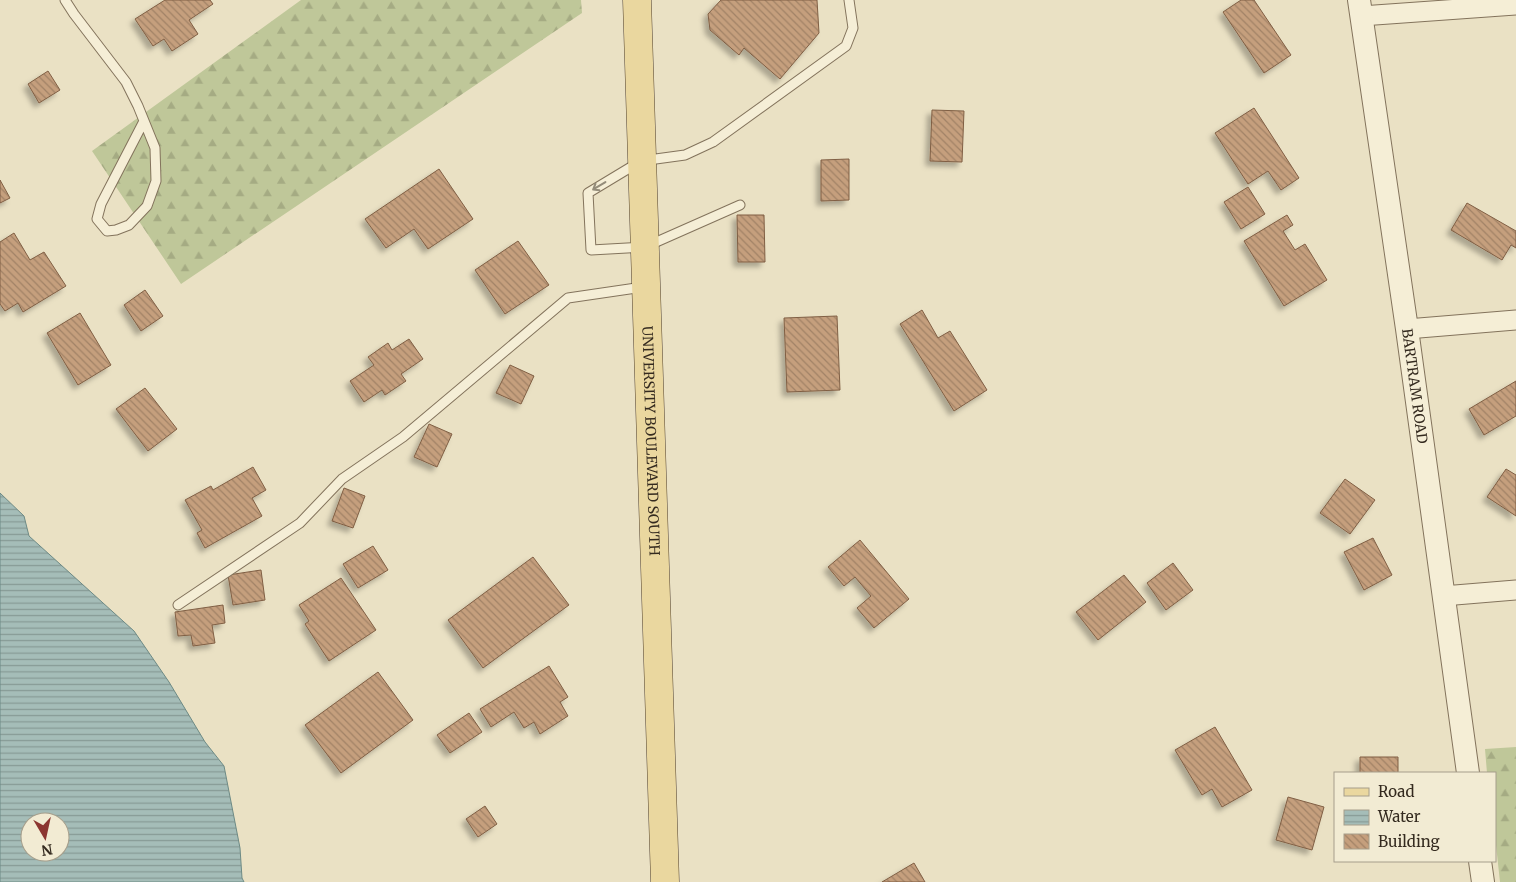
<svg xmlns="http://www.w3.org/2000/svg" width="1516" height="882" font-family="Merriweather,serif">
	<style>
		.forest { fill: url(#forest-firs) }
		.water { fill: url(#water-rules); stroke: #6d8a85; fill-rule: evenodd }
		.building { fill: url(#building-back-hatch); stroke: #805f44; filter: url(#shadow) }
		.lines { fill: none; stroke-linecap: round; stroke-linejoin: round }
		.service-casing { stroke: #83735c; stroke-width: 11 }
		.minor-casing { stroke: #83735c; stroke-width: 21 }
		.tertiary-casing { stroke: #83735c; stroke-width: 24 }
		.primary-casing { stroke: #514130; stroke-width: 29 }
		.service { stroke: #f5eed6; stroke-width: 9 }
		.minor { stroke: #f5eed6; stroke-width: 19 }
		.tertiary { stroke: #f5eed6; stroke-width: 22 }
		.primary { stroke: #ead79f; stroke-width: 28 }
		.oneway { stroke: #948c7a }
		.labels { text-anchor: middle; stroke-width: 4; stroke-linejoin: round; paint-order: stroke }
		.street-label { font-size: 14px; fill: #342a1f; stroke: #f2ebd3 }
	</style>
	<defs>
		<pattern id="forest-firs" width="22" height="20" patternUnits="userSpaceOnUse" patternTransform="scale(1.25)"><rect width="22" height="20" fill="#bfc799"/><path d="M5 1l3.5 6h-7zM16 11l3.5 6h-7z" fill="#a5ab83"/></pattern>
		<pattern id="water-rules" width="6" height="5" patternUnits="userSpaceOnUse" patternTransform="scale(1.25)"><rect width="6" height="5" fill="#a5bdb8"/><path d="M0 2.5h6" fill="none" stroke="#879a95"/></pattern>
		<pattern id="building-back-hatch" width="6" height="6" patternUnits="userSpaceOnUse" patternTransform="scale(1.25)"><rect width="6" height="6" fill="#c59f7d"/><path d="M-1 5l2 2M0 0l6 6M5-1l2 2" fill="none" stroke="#a18266"/></pattern>
		<filter id="shadow"><feDropShadow dx="-4.5" dy="4.5" stdDeviation="2.5" flood-color="#0004"/></filter>
	</defs>
	<rect width="100%" height="100%" fill="#eae1c4"/>
	<!-- forest -->
	<path class="forest" d="M 301,0 L 581,0 L 582,13 L 181,284 L 92,151 Z
		M 1516,747 L 1516,882 L 1500,882 L 1495,836 L 1495,773 L 1487,773 L 1485,749 Z"/>
	<!-- water -->
	<path class="water" d="M 0,493 L 24,516 L 29,536 L 134,631 L 169,682 L 205,742 L 224,766 L 240,848 L 242,878 L 244,882 L 0,882 ZM 30,822 L 60,822 L 60,852 L 30,852 Z"/>
	<!-- building -->
	<path class="building" d="M 165,0 L 210,0 L 213,4 L 189,20 L 198,34 L 172,51 L 164,39 L 153,46 L 135,19 Z
		M 721,0 L 817,0 L 819,33 L 780,79 L 744,48 L 739,55 L 710,30 L 708,14 Z
		M 1241,0 L 1254,0 L 1291,55 L 1264,73 L 1223,12 Z
		M 48,71 L 60,90 L 39,103 L 28,84 Z
		M 1254,108 L 1299,178 L 1281,190 L 1268,171 L 1248,184 L 1215,133 Z
		M 932,110 L 964,111 L 962,162 L 930,161 Z
		M 849,159 L 849,200 L 821,201 L 821,160 Z
		M 439,169 L 473,219 L 428,249 L 414,229 L 386,248 L 365,219 Z
		M 0,180 L 10,198 L 0,203 Z
		M 1248,187 L 1265,214 L 1241,229 L 1224,202 Z
		M 1467,203 L 1516,231 L 1516,248 L 1511,245 L 1502,260 L 1451,230 Z
		M 737,215 L 764,215 L 765,262 L 738,262 Z
		M 1287,215 L 1293,225 L 1283,231 L 1295,250 L 1305,244 L 1327,280 L 1284,306 L 1244,241 Z
		M 14,233 L 30,260 L 44,252 L 66,286 L 23,312 L 18,303 L 5,311 L 0,304 L 0,242 Z
		M 518,241 L 549,285 L 505,314 L 475,270 Z
		M 145,290 L 163,316 L 141,331 L 124,305 Z
		M 922,310 L 938,338 L 950,331 L 987,390 L 954,411 L 900,324 Z
		M 80,313 L 111,365 L 78,385 L 47,333 Z
		M 837,316 L 840,390 L 787,392 L 784,318 Z
		M 409,339 L 423,359 L 401,374 L 406,381 L 385,395 L 382,390 L 364,402 L 350,381 L 374,365 L 368,357 L 388,343 L 392,350 Z
		M 510,365 L 534,376 L 521,404 L 496,393 Z
		M 1516,381 L 1516,416 L 1484,435 L 1469,409 Z
		M 145,388 L 177,429 L 148,451 L 116,409 Z
		M 429,424 L 452,434 L 437,467 L 414,457 Z
		M 253,467 L 266,490 L 252,498 L 262,516 L 205,548 L 197,533 L 202,530 L 185,500 L 211,486 L 213,490 Z
		M 1506,469 L 1516,475 L 1516,516 L 1487,497 Z
		M 1345,479 L 1375,500 L 1350,534 L 1320,513 Z
		M 344,488 L 365,496 L 353,528 L 332,521 Z
		M 1373,538 L 1392,575 L 1364,590 L 1344,552 Z
		M 860,540 L 909,599 L 874,628 L 857,608 L 871,596 L 855,577 L 844,586 L 828,567 Z
		M 373,546 L 388,570 L 358,588 L 343,564 Z
		M 533,557 L 569,605 L 483,668 L 448,620 Z
		M 1173,563 L 1193,590 L 1166,610 L 1147,583 Z
		M 261,570 L 265,600 L 233,605 L 228,575 Z
		M 1124,575 L 1146,602 L 1098,640 L 1076,612 Z
		M 341,578 L 376,630 L 329,661 L 305,624 L 309,621 L 299,605 Z
		M 223,605 L 225,623 L 212,625 L 215,643 L 193,646 L 191,635 L 178,636 L 175,612 Z
		M 549,666 L 568,697 L 560,702 L 568,716 L 540,734 L 534,722 L 524,728 L 514,712 L 491,727 L 480,709 Z
		M 378,672 L 413,720 L 341,773 L 305,725 Z
		M 469,713 L 482,732 L 450,753 L 437,735 Z
		M 1215,727 L 1252,790 L 1222,807 L 1212,789 L 1202,795 L 1175,750 Z
		M 1360,757 L 1398,757 L 1398,773 L 1360,773 Z
		M 1288,797 L 1324,807 L 1312,850 L 1276,840 Z
		M 485,806 L 497,824 L 478,837 L 466,819 Z
		M 914,863 L 925,882 L 882,882 Z"/>
	<g class="lines">
		<!-- service casing -->
		<g class="service-casing">
			<path id="service" d="M 65,0 L 74,14 L 126,82 L 138,106 L 155,148 L 156,181 L 147,206 L 129,225 L 116,230 L 107,231 L 97,219 L 101,204 L 144,121
				M 740,205 L 645,247 L 591,250 L 588,193 L 641,161 L 685,155 L 713,142 L 846,46 L 853,28 L 849,0
				M 178,605 L 300,523 L 342,479 L 403,437 L 568,298 L 643,287"/>
		</g>
		<!-- minor casing -->
		<g class="minor-casing">
			<path id="minor" d="M 1361,16 L 1516,5
				M 1407,329 L 1516,320
				M 1443,596 L 1516,590"/>
		</g>
		<!-- tertiary casing -->
		<g class="tertiary-casing">
			<g id="tertiary">
				<path id="s1" d="M 1359,0 L 1407,329 L 1468,773"/>
				<path d="M 1480,861 L 1483,882"/>
			</g>
		</g>
		<!-- primary casing -->
		<g class="primary-casing">
			<g id="primary">
				<path id="s2" d="M 637,0 L 665,882"/>
			</g>
		</g>
		<!-- service -->
		<use href="#service" class="service"/>
		<!-- minor -->
		<use href="#minor" class="minor"/>
		<!-- tertiary -->
		<use href="#tertiary" class="tertiary"/>
		<!-- primary -->
		<use href="#primary" class="primary"/>
	</g>
	<!-- one-way arrows -->
	<defs><path id="oneway-shaft" d="M-6 0H5M1.5-3L5.5 0L1.5 3" fill="none" stroke-width="1.6" stroke-linecap="round" stroke-linejoin="round" transform="scale(1.25)"/></defs>
	<use class="oneway" href="#oneway-shaft" transform="translate(599 186) rotate(149)"/>
	<g class="labels">
		<!-- street labels -->
		<g class="street-label">
			<text dy="5" stroke="none"><textPath href="#s1" startOffset="390">BARTRAM ROAD</textPath></text>
			<text dy="5" stroke="none"><textPath href="#s2" startOffset="441">UNIVERSITY BOULEVARD SOUTH</textPath></text>
		</g>
	</g>
	<!-- legend -->
	<rect x="1334" y="772" width="162" height="90" fill="#f2ebd3" stroke="#a69e8b"/>
	<rect x="1344" y="788" width="25" height="8" fill="#ead79f" stroke="#a69e8b"/>
	<text x="1378" y="797" font-size="15" fill="#342a1f">Road</text>
	<rect x="1344" y="810" width="25" height="15" fill="url(#water-rules)" stroke="#a69e8b"/>
	<text x="1378" y="822" font-size="15" fill="#342a1f">Water</text>
	<rect x="1344" y="834" width="25" height="15" fill="url(#building-back-hatch)" stroke="#a69e8b"/>
	<text x="1378" y="847" font-size="15" fill="#342a1f">Building</text>
	<!-- north arrow -->
	<g transform="translate(45 837) rotate(171)"><circle r="24" fill="#f2ebd3" stroke="#a69e8b"/>
	<path d="M0-4L9 19L0 12L-9 19Z" fill="#8c3631"/>
	<text y="-8" font-size="14" font-weight="bold" text-anchor="middle" fill="#342a1f">N</text>
	</g>
</svg>
